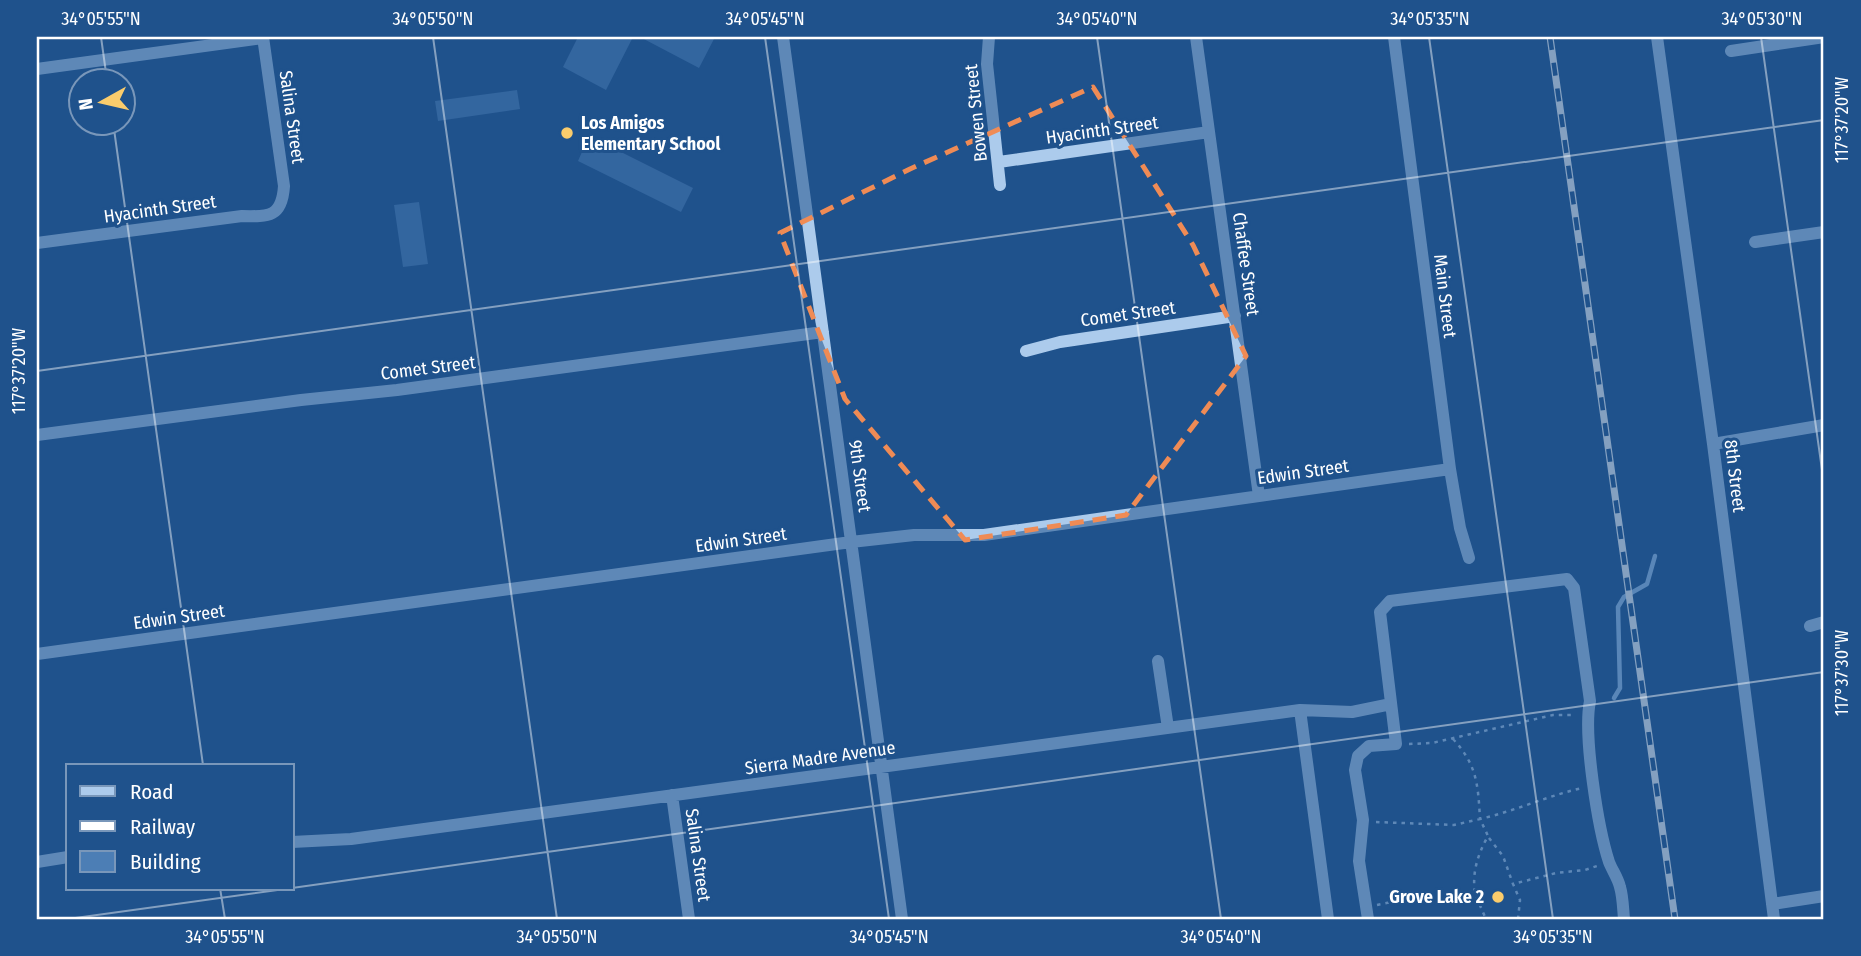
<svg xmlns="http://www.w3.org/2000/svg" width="1861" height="956" font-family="'Fira Sans Condensed',sans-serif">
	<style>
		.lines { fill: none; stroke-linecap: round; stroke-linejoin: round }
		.stream { stroke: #a0c6ed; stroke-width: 4.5 }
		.building { fill: #4c7eb5 }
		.path { stroke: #accbec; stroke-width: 2.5; stroke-dasharray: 3.5 5; stroke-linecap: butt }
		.minor { stroke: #accbec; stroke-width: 12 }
		.rail-casing { stroke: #fff; stroke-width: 7 }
		.rail { stroke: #1f528c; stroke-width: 4.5; stroke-dasharray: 13; stroke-linecap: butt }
		.marked { fill: none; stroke: #ef8b55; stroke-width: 5; stroke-dasharray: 14 9; stroke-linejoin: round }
		.ticks { fill: none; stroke: #fff; stroke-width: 2; stroke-opacity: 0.45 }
		.poi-dot { fill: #facc6c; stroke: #1f528c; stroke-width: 2.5 }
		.labels { text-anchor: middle; stroke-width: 6; stroke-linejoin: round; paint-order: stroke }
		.street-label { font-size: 18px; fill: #fff; stroke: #1f528c }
		.poi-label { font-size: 18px; font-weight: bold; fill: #fff; stroke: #1f528c; text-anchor: start }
		.neatline { fill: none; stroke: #fff; stroke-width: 2.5 }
		.ticks-label { font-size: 18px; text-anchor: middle; fill: #fff }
	</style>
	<rect width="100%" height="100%" fill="#1f528c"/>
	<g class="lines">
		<!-- stream -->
		<path class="stream" d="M 1614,698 L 1620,688 L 1618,607 L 1624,597 L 1647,584 L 1655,556"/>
	</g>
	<!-- building -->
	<path class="building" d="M 578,37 L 633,37 L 606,90 L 563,67 Z
		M 640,37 L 715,37 L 699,68 Z
		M 517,90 L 520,109 L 438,121 L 435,101 Z
		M 589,136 L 693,188 L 681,212 L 578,161 Z
		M 419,202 L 428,264 L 403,267 L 394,205 Z"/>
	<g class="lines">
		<!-- path -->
		<path class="path" d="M 1453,739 C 1477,765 1478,784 1480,819 C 1515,811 1547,796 1582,788
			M 1409,744 L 1432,743 L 1553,715 L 1574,715
			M 1376,822 L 1454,825 L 1480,819 L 1488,836 C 1477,856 1472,873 1475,894
			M 1489,838 L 1503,856 L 1513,884
			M 1377,905 C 1410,898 1442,893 1475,894 L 1486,919
			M 1518,919 L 1520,900 L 1513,884 L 1556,873 L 1585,870 L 1597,866"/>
		<!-- minor -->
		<path class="minor" d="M 783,37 L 902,919
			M 989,37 L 987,64 L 1000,185
			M 1196,37 L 1259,496
			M 1394,37 L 1450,469 L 1460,528 L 1469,558
			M 1657,37 L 1713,444 L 1774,919
			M 1731,51 L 1824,37
			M 37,69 L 263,38
			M 999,162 L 1209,132
			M 1755,242 L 1824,232
			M 37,243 L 242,216 C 269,217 282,217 284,186 L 263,37
			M 1026,351 L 1060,342 L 1235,316
			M 37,435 L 301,400 L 397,390 L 823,332
			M 1713,444 L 1824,425
			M 1810,626 L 1824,622
			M 37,654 L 851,542 L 914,535 L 984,535 L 1450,469
			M 1158,661 L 1168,728
			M 1300,710 L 1328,919
			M 672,795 L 689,919
			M 292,842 L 351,839 L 1300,710 L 1352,712 L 1391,704
			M 37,862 L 68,857
			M 1772,904 L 1824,896
			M 1368,919 L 1359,861 L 1363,820 L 1355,770 L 1358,756 L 1369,746 L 1396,744 L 1380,612 L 1390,601 L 1567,579 L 1574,588 L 1590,701 C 1583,735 1598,828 1609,862 C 1612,870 1618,878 1620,887 C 1623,897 1623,909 1624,919"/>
		<!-- rail casing -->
		<g class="rail-casing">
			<path id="rail" d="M 1550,37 L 1675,919"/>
		</g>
		<!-- rail -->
		<use href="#rail" class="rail"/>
	</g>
	<!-- marked area -->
	<path d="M0 0H1861V956H0ZM 1093,87 L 1193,245 L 1246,356 L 1126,515 L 965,540 L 845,399 L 780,233 L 910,169 Z" fill="#1f528c" fill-opacity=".55" fill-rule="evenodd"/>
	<path class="marked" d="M 1093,87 L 1193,245 L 1246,356 L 1126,515 L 965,540 L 845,399 L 780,233 L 910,169 Z"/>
	<!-- ticks -->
	<path class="ticks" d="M 101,37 L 107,80M 433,37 L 557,919M 765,37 L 889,919M 1097,37 L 1221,919M 1429,37 L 1553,919M 1761,37 L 1824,484M 113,122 L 203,765M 37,371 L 1824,120M 220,888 L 225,919M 292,888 L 1824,672M 68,919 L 292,888"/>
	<!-- markers -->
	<g class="poi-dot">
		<circle cx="567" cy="133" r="7"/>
		<circle cx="1498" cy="897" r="7"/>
	</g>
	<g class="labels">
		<!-- street labels -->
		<g class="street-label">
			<text transform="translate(976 113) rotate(-96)" y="6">Bowen Street</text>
			<text transform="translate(292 117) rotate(82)" y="6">Salina Street</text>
			<text transform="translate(1102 130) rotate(-8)" y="6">Hyacinth Street</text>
			<text transform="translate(160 209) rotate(-8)" y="6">Hyacinth Street</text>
			<text transform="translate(1246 264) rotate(82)" y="6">Chaffee Street</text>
			<text transform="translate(1445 296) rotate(83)" y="6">Main Street</text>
			<text transform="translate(1128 314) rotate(-8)" y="6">Comet Street</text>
			<text transform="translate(428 368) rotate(-7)" y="6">Comet Street</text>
			<text transform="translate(1303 472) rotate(-8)" y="6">Edwin Street</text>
			<text transform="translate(860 476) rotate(82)" y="6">9th Street</text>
			<text transform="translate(1735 476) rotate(83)" y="6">8th Street</text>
			<text transform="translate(741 540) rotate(-8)" y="6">Edwin Street</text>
			<text transform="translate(179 617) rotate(-8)" y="6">Edwin Street</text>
			<text transform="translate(820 758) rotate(-8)" y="6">Sierra Madre Avenue</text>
			<text transform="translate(698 855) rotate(82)" y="6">Salina Street</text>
		</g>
		<!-- poi labels -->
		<g class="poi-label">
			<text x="581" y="129">Los Amigos<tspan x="581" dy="21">Elementary School</tspan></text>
			<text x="1484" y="903" text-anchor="end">Grove Lake 2</text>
		</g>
	</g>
	<!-- border -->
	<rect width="1861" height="956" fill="none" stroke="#1f528c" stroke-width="77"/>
	<!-- legend -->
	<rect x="66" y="764" width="228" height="126" fill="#1f528c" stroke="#7997ba" stroke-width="2"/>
	<rect x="80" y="786" width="35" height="10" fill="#accbec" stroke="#7997ba" stroke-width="2"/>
	<text x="130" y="799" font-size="21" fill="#ffffff">Road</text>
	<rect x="80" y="821" width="35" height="10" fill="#ffffff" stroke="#7997ba" stroke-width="2"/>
	<text x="130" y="834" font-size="21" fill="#ffffff">Railway</text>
	<rect x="80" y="851" width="35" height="21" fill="#4c7eb5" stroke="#7997ba" stroke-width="2"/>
	<text x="130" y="869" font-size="21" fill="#ffffff">Building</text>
	<!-- north arrow -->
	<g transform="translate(102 102) rotate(262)"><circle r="33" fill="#1f528c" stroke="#7997ba" stroke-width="2"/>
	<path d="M0-5L12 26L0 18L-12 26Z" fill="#facc6c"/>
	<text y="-10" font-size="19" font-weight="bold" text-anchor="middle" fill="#ffffff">N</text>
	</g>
	<rect x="38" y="38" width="1784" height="880" class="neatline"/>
	<g class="ticks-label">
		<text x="101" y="25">34°05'55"N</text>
		<text x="433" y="25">34°05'50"N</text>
		<text x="765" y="25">34°05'45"N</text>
		<text x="1097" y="25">34°05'40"N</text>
		<text x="1430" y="25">34°05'35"N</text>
		<text x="1762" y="25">34°05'30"N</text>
		<text transform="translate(1842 120) rotate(-90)" y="6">117°37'20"W</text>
		<text transform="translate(19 371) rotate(-90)" y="6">117°37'20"W</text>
		<text transform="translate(1842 673) rotate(-90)" y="6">117°37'30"W</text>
		<text x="225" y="943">34°05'55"N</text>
		<text x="557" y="943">34°05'50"N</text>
		<text x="889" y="943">34°05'45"N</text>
		<text x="1221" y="943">34°05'40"N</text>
		<text x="1553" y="943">34°05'35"N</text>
	</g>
</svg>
